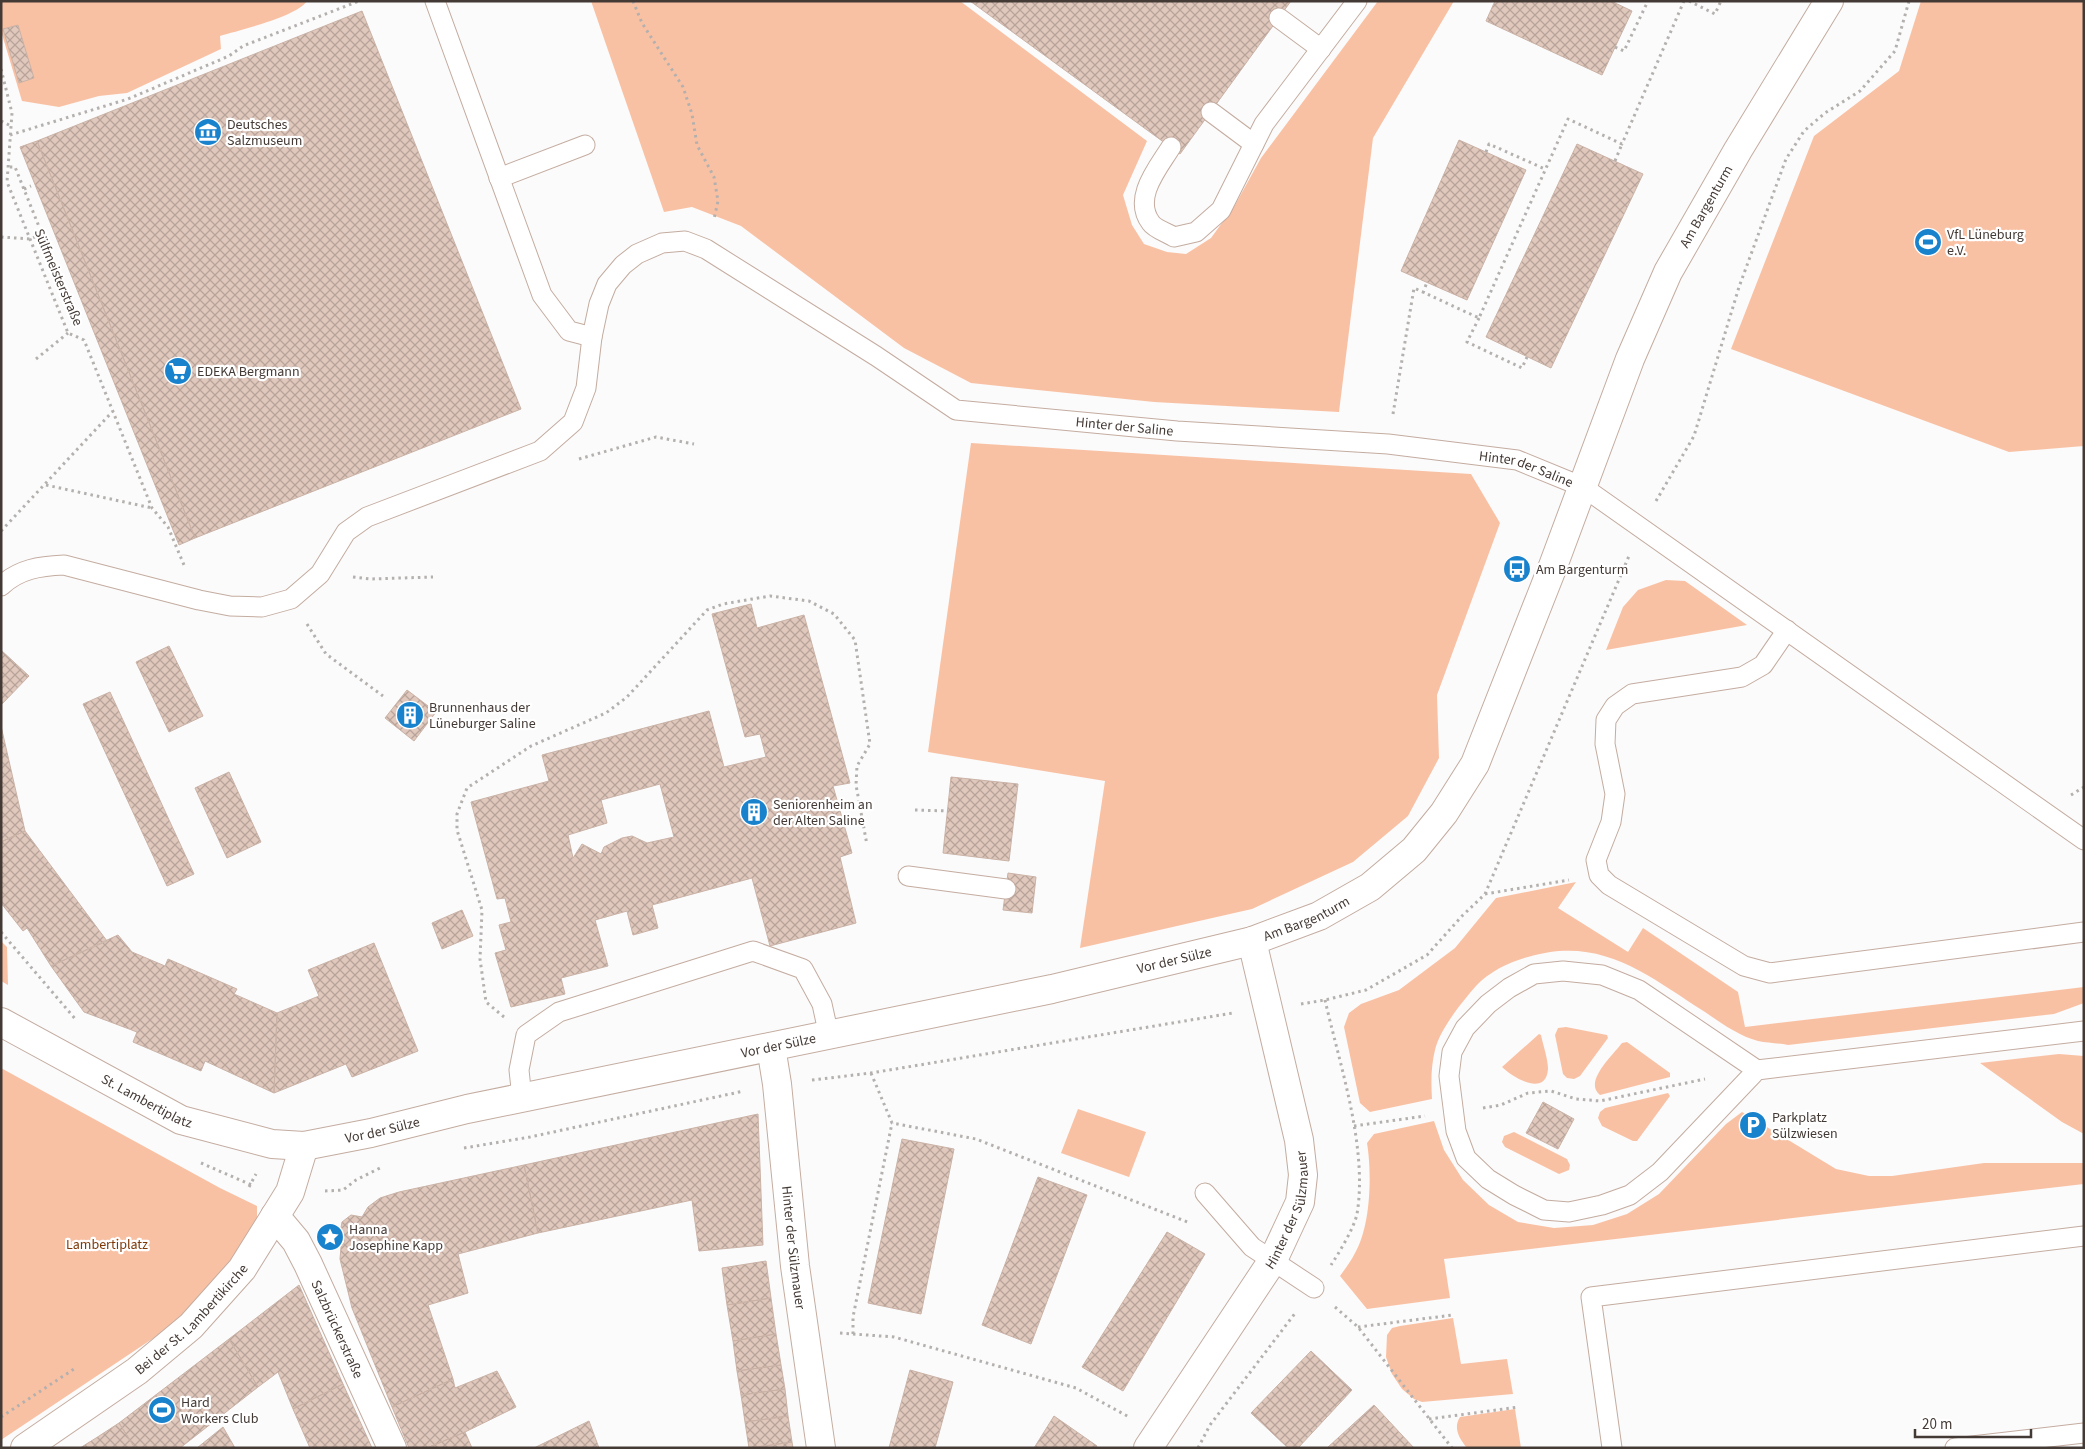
<svg xmlns="http://www.w3.org/2000/svg" width="2085" height="1449" font-family="'Source Sans 3',sans-serif">
	<style>
		.green { fill: #f9c1a4 }
		.building { fill: url(#building-cross-hatch); stroke: #cab2a6; fill-rule: evenodd }
		.lines { fill: none; stroke-linecap: round; stroke-linejoin: round }
		.service-casing { stroke: #c4aca0; stroke-width: 21 }
		.minor-casing { stroke: #c4aca0; stroke-width: 30 }
		.path { stroke: #b4b0ae; stroke-width: 3; stroke-dasharray: 2.5 4; stroke-linecap: butt }
		.service { stroke: #fff; stroke-width: 19 }
		.minor { stroke: #fff; stroke-width: 28 }
		.labels { text-anchor: middle; stroke-width: 4.5; stroke-linejoin: round; paint-order: stroke }
		.poi-label { font-size: 14px; fill: #443a35; stroke: #fff; text-anchor: start }
		.street-label { font-size: 14px; fill: #443a35; stroke: #fff }
		.park-label { font-size: 14px; fill: #7e3808; stroke: #fff }
	</style>
	<defs>
		<pattern id="building-cross-hatch" width="8" height="8" patternUnits="userSpaceOnUse" patternTransform="scale(1.25)"><rect width="8" height="8" fill="#e1c8bc"/><path d="M0 0l8 8M0 8l8-8" fill="none" stroke="#b8a39a"/></pattern>
	</defs>
	<rect width="100%" height="100%" fill="#fbfbfb"/>
	<!-- green -->
	<path class="green" d="M 1,1 L 307,1 C 296,17 240,30 220,36 L 221,49 L 127,93 L 99,96 L 59,107 L 22,101 L 1,31 Z
		M 591,1 L 960,1 L 1147,141 L 1123,195 L 1132,225 L 1144,244 L 1167,252 L 1186,254 L 1211,238 L 1235,205 L 1261,158 L 1378,1 L 1454,1 L 1373,138 L 1339,412 L 1154,402 L 971,383 L 904,348 L 741,226 L 692,207 L 664,212 Z
		M 1921,1 L 2084,1 L 2084,446 L 2009,452 L 1731,349 L 1814,136 L 1899,71 Z
		M 971,443 L 1471,474 L 1500,523 L 1437,695 L 1439,758 L 1408,816 L 1353,862 L 1252,909 L 1080,948 L 1105,781 L 928,752 Z
		M 1666,580 L 1685,581 L 1747,625 L 1606,650 L 1623,607 L 1638,590 Z
		M 1576,882 L 1558,908 L 1628,952 L 1643,928 L 1738,992 L 1745,1027 L 2084,987 L 2084,1003 L 2054,1014 L 1788,1045 C 1778,1043 1767,1043 1758,1041 C 1739,1036 1721,1023 1705,1012 C 1647,975 1601,935 1528,957 C 1509,962 1489,972 1476,986 C 1462,1002 1440,1029 1435,1050 C 1431,1066 1431,1082 1432,1099 L 1370,1112 L 1360,1103 L 1344,1027 L 1349,1013 L 1361,1004 L 1399,990 L 1455,948 L 1496,898 Z
		M 1,941 L 7,947 L 8,985 L 1,981 Z
		M 1566,1027 L 1607,1035 L 1608,1038 L 1580,1076 L 1574,1079 L 1567,1078 L 1563,1074 L 1555,1035 L 1558,1028 Z
		M 1539,1034 L 1541,1035 C 1543,1045 1548,1059 1548,1069 C 1546,1098 1512,1077 1502,1067 Z
		M 1627,1042 L 1670,1073 L 1670,1077 L 1600,1095 C 1583,1082 1613,1055 1622,1043 Z
		M 2059,1054 L 2084,1056 L 2084,1134 L 2062,1122 L 1980,1063 Z
		M 1,1068 L 220,1188 L 257,1206 L 257,1228 L 188,1315 L 1,1440 Z
		M 1668,1093 L 1670,1096 L 1637,1141 L 1633,1141 L 1602,1126 L 1598,1118 L 1600,1112 L 1605,1108 Z
		M 1078,1109 L 1146,1132 L 1129,1177 L 1061,1153 Z
		M 1742,1112 L 1836,1169 L 1869,1176 L 1892,1176 L 1984,1163 L 2084,1163 L 2084,1184 L 1444,1259 L 1450,1298 L 1367,1309 L 1340,1276 C 1345,1269 1351,1261 1355,1253 C 1371,1226 1372,1173 1367,1143 L 1374,1134 L 1434,1121 L 1444,1150 L 1463,1180 L 1489,1205 L 1518,1222 L 1554,1228 L 1593,1225 L 1627,1214 L 1659,1194 L 1726,1124 Z
		M 1514,1132 L 1567,1159 L 1570,1165 L 1569,1170 L 1559,1174 L 1505,1147 L 1502,1142 L 1504,1136 Z
		M 1453,1318 L 1461,1364 L 1507,1359 L 1513,1394 L 1422,1402 L 1414,1399 L 1402,1389 L 1392,1374 L 1386,1357 L 1387,1335 L 1392,1328 L 1400,1326 Z
		M 1515,1409 L 1521,1448 L 1467,1448 C 1459,1438 1453,1428 1460,1417 Z"/>
	<!-- building -->
	<path class="building" d="M 970,1 L 1291,1 L 1180,154 Z
		M 1495,1 L 1611,1 L 1632,11 L 1602,75 L 1486,21 Z
		M 362,11 L 521,409 L 195,538 L 37,141 Z
		M 18,25 L 34,78 L 19,83 L 3,29 Z
		M 1459,140 L 1526,170 L 1467,300 L 1401,271 Z
		M 37,141 L 195,538 L 179,545 L 20,147 Z
		M 1577,144 L 1643,174 L 1551,368 L 1486,337 Z
		M 751,604 L 757,628 L 804,615 L 850,783 L 833,786 L 852,853 L 840,857 L 856,923 L 770,946 L 752,878 L 652,905 L 658,928 L 633,935 L 627,911 L 595,920 L 608,966 L 561,978 L 565,994 L 511,1007 L 495,953 L 506,950 L 499,925 L 511,922 L 505,898 L 497,899 L 471,802 L 549,781 L 542,755 L 709,711 L 724,767 L 766,757 L 760,734 L 745,737 L 712,614 ZM 660,784 L 674,837 L 647,843 L 632,836 L 622,838 L 604,847 L 601,854 L 582,844 L 573,858 L 568,835 L 607,823 L 601,800 Z
		M 169,646 L 203,716 L 169,732 L 136,662 Z
		M 1,650 L 29,676 L 1,705 Z
		M 407,690 L 436,712 L 414,741 L 385,718 Z
		M 110,692 L 194,874 L 167,886 L 83,704 Z
		M 1,726 L 25,831 L 1,842 Z
		M 229,772 L 261,842 L 227,858 L 195,788 Z
		M 951,777 L 1018,784 L 1009,861 L 943,853 Z
		M 25,831 L 107,941 L 51,966 L 27,928 L 23,931 L 1,903 L 1,842 Z
		M 1008,873 L 1036,877 L 1032,913 L 1003,910 Z
		M 462,910 L 473,936 L 442,949 L 432,923 Z
		M 118,935 L 132,952 L 165,966 L 168,959 L 237,989 L 234,994 L 277,1013 L 274,1093 L 205,1061 L 201,1071 L 133,1042 L 137,1032 L 84,1012 L 51,966 Z
		M 374,943 L 418,1051 L 352,1077 L 346,1064 L 274,1093 L 277,1013 L 319,996 L 308,970 Z
		M 1543,1102 L 1574,1119 L 1558,1149 L 1526,1133 Z
		M 758,1114 L 763,1245 L 699,1251 L 692,1200 L 538,1233 L 524,1165 Z
		M 902,1139 L 954,1149 L 921,1314 L 868,1303 Z
		M 524,1165 L 538,1233 L 458,1254 L 468,1293 L 428,1305 L 453,1379 L 392,1407 L 352,1308 L 340,1259 L 341,1247 L 345,1241 L 340,1233 L 342,1222 L 351,1215 L 362,1217 L 368,1207 L 380,1198 L 399,1192 Z
		M 1038,1177 L 1087,1195 L 1031,1344 L 982,1325 Z
		M 1167,1232 L 1205,1254 L 1123,1391 L 1082,1367 Z
		M 766,1261 L 771,1298 L 727,1305 L 722,1268 Z
		M 299,1285 L 343,1384 L 293,1409 L 278,1372 L 258,1387 L 229,1339 Z
		M 771,1298 L 776,1334 L 733,1341 L 727,1305 Z
		M 776,1334 L 781,1365 L 737,1371 L 733,1341 Z
		M 229,1339 L 258,1387 L 180,1448 L 135,1448 L 119,1423 Z
		M 1311,1351 L 1352,1390 L 1298,1448 L 1288,1448 L 1251,1413 Z
		M 781,1365 L 785,1389 L 741,1395 L 737,1371 Z
		M 910,1370 L 953,1382 L 935,1448 L 889,1448 Z
		M 497,1371 L 516,1407 L 465,1432 L 427,1448 L 409,1448 L 392,1407 L 453,1379 L 455,1388 Z
		M 343,1384 L 372,1448 L 310,1448 L 293,1409 Z
		M 785,1389 L 788,1416 L 745,1422 L 741,1395 Z
		M 1374,1405 L 1414,1448 L 1327,1448 Z
		M 788,1416 L 792,1442 L 749,1448 L 745,1422 Z
		M 1054,1416 L 1097,1446 L 1096,1448 L 1034,1448 Z
		M 589,1421 L 599,1448 L 534,1448 Z
		M 119,1423 L 135,1448 L 80,1448 L 96,1438 Z
		M 223,1427 L 235,1448 L 197,1448 Z
		M 465,1432 L 472,1448 L 427,1448 Z
		M 792,1442 L 793,1448 L 753,1448 Z"/>
	<g class="lines">
		<!-- service casing -->
		<g class="service-casing">
			<g id="service">
				<path d="M 435,1 L 542,295 L 569,331 L 592,337"/>
				<path d="M 1279,18 L 1321,49"/>
				<path d="M 1211,112 L 1254,144"/>
				<path d="M 1171,147 C 1158,168 1132,198 1151,223 C 1155,229 1168,233 1174,237 L 1196,232 L 1221,210 L 1264,124 L 1357,1"/>
				<path d="M 499,178 L 585,145"/>
				<path id="s1" d="M 1,586 C 19,569 40,566 64,565 L 199,600 L 230,606 L 262,607 L 291,599 L 320,574 L 346,532 L 367,517 L 540,451 L 573,422 L 586,388 L 592,337 L 599,304 L 607,284 L 623,265 L 637,254 L 662,243 L 685,241 L 706,249 L 876,356 L 956,410 L 1177,431 L 1388,444 L 1517,460 L 1583,487 L 2084,840"/>
				<path d="M 1787,630 L 1763,665 L 1742,677 L 1632,694 L 1615,706 L 1606,720 L 1605,744 L 1615,794 L 1611,822 L 1596,860 L 1599,875 L 1609,885 L 1744,966 L 1770,973 L 2084,932"/>
				<path d="M 908,876 L 1006,889"/>
				<path d="M 1757,1070 L 1639,990 L 1602,975 L 1563,971 L 1534,974 L 1509,988 L 1488,1004 L 1465,1028 L 1452,1052 L 1449,1076 L 1456,1131 L 1466,1158 L 1488,1179 L 1514,1195 L 1544,1210 L 1569,1212 L 1602,1205 L 1630,1195 L 1660,1172 L 1757,1070 L 2084,1031"/>
				<path d="M 522,1098 L 519,1070 L 526,1035 L 559,1012 L 753,951 L 803,969 L 822,1004 L 829,1036"/>
				<path d="M 1205,1193 L 1252,1247 L 1314,1288"/>
				<path d="M 1612,1448 L 1591,1297 L 2084,1236"/>
				<path d="M 1955,1448 L 2084,1433"/>
			</g>
		</g>
		<!-- minor casing -->
		<g class="minor-casing">
			<g id="minor">
				<path id="s2" d="M 1,1022 L 181,1120 L 272,1144 L 304,1146 L 371,1133 L 467,1109 L 1052,989 L 1252,941 L 1319,916 L 1370,887 L 1414,850 L 1444,813 L 1475,764 L 1553,566 L 1630,359 L 1668,272 L 1738,150 L 1829,1"/>
				<path id="s3" d="M 771,1047 L 777,1084 L 795,1266 L 821,1448"/>
				<path id="s4" d="M 275,1216 L 296,1241 L 308,1264 L 392,1448"/>
				<path id="s5" d="M 25,1448 L 137,1371 L 191,1326 L 242,1269 L 290,1192 L 304,1146"/>
				<path id="s6" d="M 1148,1448 L 1273,1260 L 1300,1202 L 1303,1175 L 1299,1140 L 1252,941"/>
			</g>
		</g>
		<!-- path -->
		<path class="path" d="M 633,1 L 642,23 L 683,87 L 692,114 L 697,145 L 714,177 L 718,201 L 714,219
			M 1689,1 L 1715,14 L 1721,1
			M 1615,47 L 1624,51 L 1648,1
			M 1,69 L 12,113 L 7,182 L 68,333 L 84,340 L 152,508 L 168,527 L 184,565
			M 1,121 L 11,126
			M 10,135 L 128,99 L 229,56 L 243,46 L 359,1
			M 1486,152 L 1489,144 L 1545,169
			M 1615,161 L 1622,144
			M 24,189 L 31,186
			M 1,237 L 30,239 L 42,234 L 15,167 L 8,167
			M 1423,293 L 1427,282
			M 1479,318 L 1467,342 L 1522,368 L 1527,357
			M 36,359 L 68,333
			M 1393,414 L 1414,288 L 1479,318 L 1568,119 L 1622,144 L 1684,1
			M 579,459 L 656,437 L 694,444
			M 46,485 L 152,508
			M 1656,501 L 1694,436 L 1739,287 L 1786,159 L 1804,131 L 1825,113 L 1860,91 L 1895,51 L 1909,1
			M 1,531 L 113,411
			M 353,577 L 370,579 L 433,577
			M 307,624 L 326,654 L 383,696
			M 2071,795 L 2084,787
			M 915,810 L 948,811
			M 1485,894 L 1569,880
			M 1,932 L 77,1021
			M 1325,1000 C 1340,1066 1368,1148 1357,1214 C 1354,1228 1339,1253 1331,1265
			M 1301,1004 L 1325,1000 L 1366,990 L 1427,955 L 1462,916 L 1485,894 L 1629,556
			M 504,1017 L 486,1002 L 480,959 L 482,910 L 457,830 L 457,814 L 467,788 L 531,746 L 606,713 L 627,697 L 707,610 L 723,604 L 770,596 L 809,601 L 834,614 L 855,640 L 870,744 L 857,766 L 856,785 L 867,845
			M 871,1073 L 892,1123 L 976,1139 L 1190,1223
			M 812,1080 L 871,1073 L 1233,1013
			M 1483,1108 L 1501,1105 L 1528,1093 L 1551,1091 L 1576,1099 L 1600,1101 L 1705,1079
			M 1354,1126 L 1425,1116
			M 464,1148 L 530,1137 L 744,1091
			M 201,1163 L 254,1186
			M 249,1187 L 256,1174
			M 325,1191 L 343,1190 L 356,1180 L 380,1168
			M 1335,1307 L 1358,1327 L 1452,1448
			M 1358,1327 L 1453,1315
			M 840,1333 L 894,1337 L 1076,1388 L 1129,1417
			M 853,1334 L 853,1317 L 892,1123
			M 1,1417 L 74,1369
			M 1429,1419 L 1519,1407
			M 1198,1448 L 1210,1425 L 1296,1312"/>
		<!-- service -->
		<use href="#service" class="service"/>
		<!-- minor -->
		<use href="#minor" class="minor"/>
	</g>
	<!-- icons -->
	<defs>
		<g id="museum-disc" transform="scale(1.4375)"><circle r="9.5" fill="#1982cd" stroke="#fff"/><path d="M0-6L6-3V-2H-6V-3ZM-5-1h2V3h-2ZM-1-1h2V3h-2ZM3-1h2V3H3ZM-6 4H6V6H-6Z" fill="#fff"/></g>
		<g id="stadium-disc" transform="scale(1.4375)"><circle r="9.5" fill="#1982cd" stroke="#fff"/><path d="M0-5a6.5 5 0 1 0 0 10a6.5 5 0 1 0 0-10ZM-3.5-1.8h7v3.6h-7Z" fill="#fff"/></g>
		<g id="supermarket-disc" transform="scale(1.4375)"><circle r="9.5" fill="#1982cd" stroke="#fff"/><path d="M-6-5.5h2.5l.6 2H6L4.5 2H-2.5L-4.4-4H-6ZM-1.5 3.2a1.3 1.3 0 1 0 .1 0ZM3 3.2a1.3 1.3 0 1 0 .1 0Z" fill="#fff"/></g>
		<g id="bus-disc" transform="scale(1.4375)"><circle r="9.5" fill="#1982cd" stroke="#fff"/><path d="M-5-6H5V4H4V6H2V4H-2V6H-4V4H-5ZM-3.5-4V0h7V-4ZM-3.5 1.2v1.5H-2V1.2ZM2 1.2v1.5H3.5V1.2Z" fill="#fff"/></g>
		<g id="building-disc" transform="scale(1.4375)"><circle r="9.5" fill="#1982cd" stroke="#fff"/><path d="M-4-6H4V6H1V3H-1V6H-4ZM-2.5-4.3h1.7v1.8h-1.7ZM.8-4.3h1.7v1.8H.8ZM-2.5-1h1.7V.8h-1.7ZM.8-1h1.7V.8H.8Z" fill="#fff"/></g>
		<g id="parking-disc" transform="scale(1.4375)"><circle r="9.5" fill="#1982cd" stroke="#fff"/><path d="M-3.5-5.5H1a3.5 3.5 0 0 1 0 7H-1V5.5H-3.5ZM-1-3.4V-.6H.8a1.4 1.4 0 0 0 0-2.8Z" fill="#fff"/></g>
		<g id="sight-disc" transform="scale(1.4375)"><circle r="9.5" fill="#1982cd" stroke="#fff"/><path d="M0-6L1.8-2.2L6-1.7L2.9 1.2L3.7 5.4L0 3.3L-3.7 5.4L-2.9 1.2L-6-1.7L-1.8-2.2Z" fill="#fff"/></g>
	</defs>
	<g fill-rule="evenodd">
		<use href="#museum-disc" x="208" y="132"/>
		<use href="#stadium-disc" x="1928" y="242"/>
		<use href="#supermarket-disc" x="178" y="371"/>
		<use href="#bus-disc" x="1517" y="569"/>
		<use href="#building-disc" x="410" y="715"/>
		<use href="#building-disc" x="754" y="812"/>
		<use href="#parking-disc" x="1753" y="1125"/>
		<use href="#sight-disc" x="330" y="1237"/>
		<use href="#stadium-disc" x="162" y="1410"/>
	</g>
	<g class="labels">
		<!-- poi labels -->
		<g class="poi-label">
			<text x="227" y="129">Deutsches<tspan x="227" dy="16">Salzmuseum</tspan></text>
			<text x="1947" y="239">VfL Lüneburg<tspan x="1947" dy="16">e.V.</tspan></text>
			<text x="197" y="376">EDEKA Bergmann</text>
			<text x="1536" y="574">Am Bargenturm</text>
			<text x="429" y="712">Brunnenhaus der<tspan x="429" dy="16">Lüneburger Saline</tspan></text>
			<text x="773" y="809">Seniorenheim an<tspan x="773" dy="16">der Alten Saline</tspan></text>
			<text x="1772" y="1122">Parkplatz<tspan x="1772" dy="16">Sülzwiesen</tspan></text>
			<text x="349" y="1234">Hanna<tspan x="349" dy="16">Josephine Kapp</tspan></text>
			<text x="181" y="1407">Hard<tspan x="181" dy="16">Workers Club</tspan></text>
		</g>
		<!-- street labels -->
		<g class="street-label">
			<text dy="5" stroke="none"><textPath href="#s2" startOffset="2199">Am Bargenturm</textPath></text>
			<text transform="translate(59 277) rotate(67)" y="5">Sülfmeisterstraße</text>
			<text dy="5" stroke="none"><textPath href="#s1" startOffset="1369">Hinter der Saline</textPath></text>
			<text dy="5" stroke="none"><textPath href="#s1" startOffset="1774">Hinter der Saline</textPath></text>
			<text dy="5" stroke="none"><textPath href="#s2" startOffset="1360">Am Bargenturm</textPath></text>
			<text dy="5" stroke="none"><textPath href="#s2" startOffset="1221">Vor der Sülze</textPath></text>
			<text dy="5" stroke="none"><textPath href="#s2" startOffset="816">Vor der Sülze</textPath></text>
			<text dy="5" stroke="none"><textPath href="#s2" startOffset="166">St. Lambertiplatz</textPath></text>
			<text dy="5" stroke="none"><textPath href="#s2" startOffset="411">Vor der Sülze</textPath></text>
			<text dy="5" stroke="none"><textPath href="#s6" startOffset="279">Hinter der Sülzmauer</textPath></text>
			<text dy="5" stroke="none"><textPath href="#s3" startOffset="202">Hinter der Sülzmauer</textPath></text>
			<text dy="5" stroke="none"><textPath href="#s5" startOffset="211">Bei der St. Lambertikirche</textPath></text>
			<text dy="5" stroke="none"><textPath href="#s4" startOffset="130">Salzbrückerstraße</textPath></text>
		</g>
		<!-- park labels -->
		<g class="park-label">
			<text x="107" y="1249">Lambertiplatz</text>
		</g>
	</g>
	<!-- border -->
	<rect width="2085" height="1449" fill="none" stroke="#443a35" stroke-width="5"/>
	<!-- scale -->
	<path d="M1915 1429v8h116v-8" fill="none" stroke="#443a35" stroke-width="2.5"/>
	<text x="1922" y="1429" font-size="15" fill="#443a35" stroke="#ffffff" stroke-width="4" paint-order="stroke">20 m</text>
</svg>
